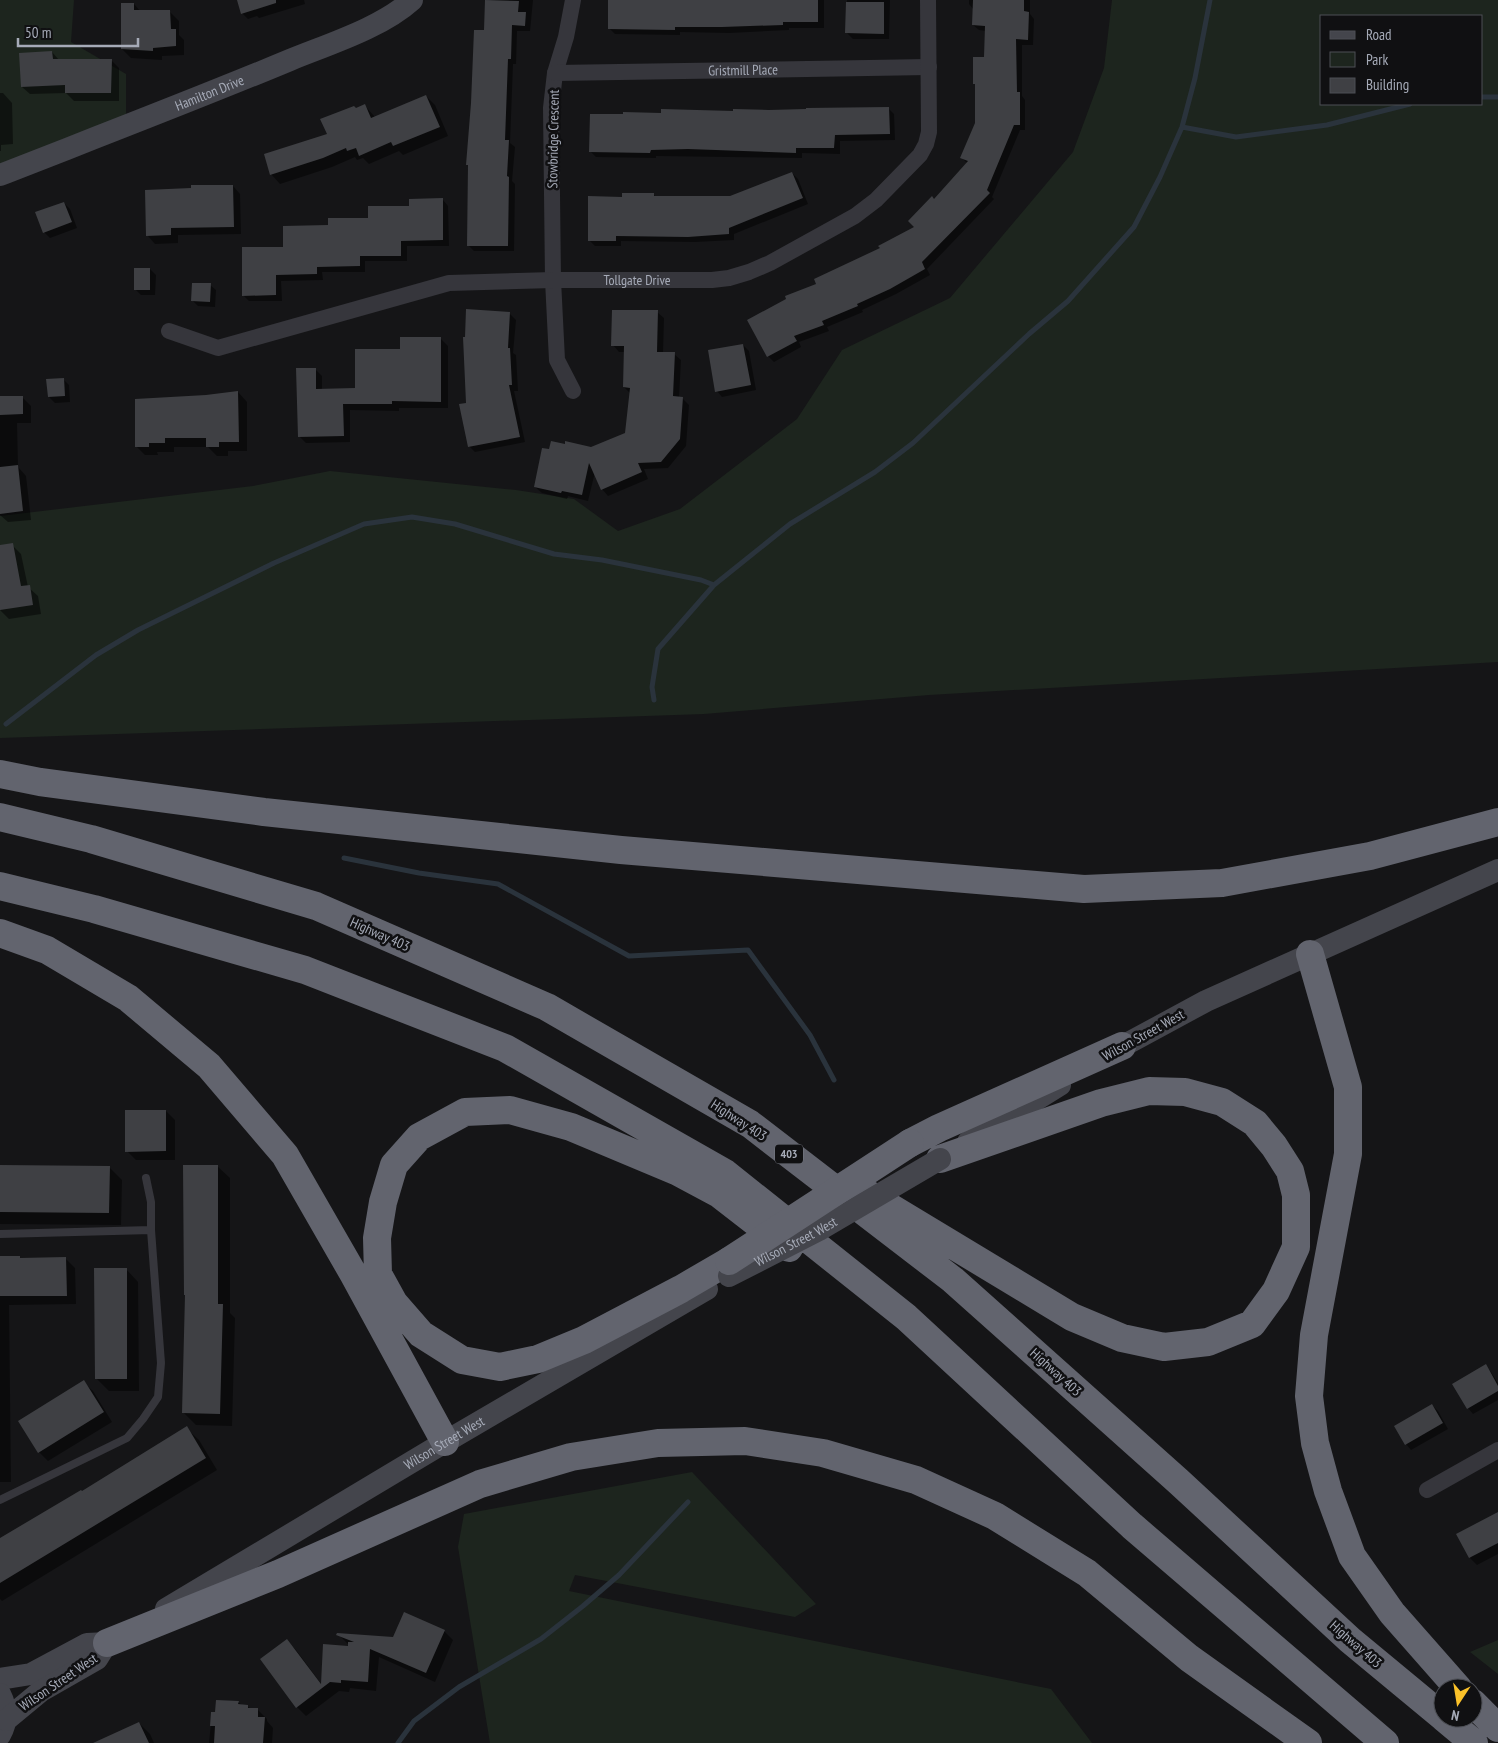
<svg xmlns="http://www.w3.org/2000/svg" width="1498" height="1743" font-family="'PT Sans Narrow',sans-serif">
	<style>
		.green { fill: #1d251e; fill-rule: evenodd }
		.shadow { fill: #0007 }
		.lines { fill: none; stroke-linecap: round; stroke-linejoin: round }
		.stream { stroke: #2a333c; stroke-width: 5 }
		.building { fill: #3f4044 }
		.lane { stroke: #36363c; stroke-width: 8 }
		.street { stroke: #36363c; stroke-width: 16 }
		.secondary { stroke: #44454c; stroke-width: 22 }
		.highway { stroke: #62646e; stroke-width: 28 }
		.secondary-bridge { stroke: #44454c; stroke-width: 22 }
		.highway-bridge { stroke: #62646e; stroke-width: 28 }
		.labels { text-anchor: middle; stroke-width: 5; stroke-linejoin: round; paint-order: stroke }
		.shield { fill: #101012; stroke: #797c86; stroke-width: 1 }
		.shield-label { font-size: 12px; font-weight: bold; fill: #a6abb8 }
		.street-label { font-size: 14px; fill: #a6abb8; stroke: #101012 }
	</style>
	<rect width="100%" height="100%" fill="#151517"/>
	<!-- green -->
	<path class="green" d="M 0,0 L 74,0 L 71,42 L 126,74 L 126,123 L 0,178 Z
		M 1112,0 L 1498,0 L 1498,662 L 929,695 L 704,714 L 0,738 L 0,516 L 253,486 L 330,471 L 516,490 L 574,499 L 618,531 L 680,509 L 797,419 L 842,350 L 950,298 L 1073,152 L 1104,68 ZM 1322,16 L 1482,16 L 1482,104 L 1322,104 Z
		M 692,1472 L 816,1604 L 795,1617 L 575,1575 L 569,1591 L 1051,1689 L 1092,1743 L 490,1743 L 458,1547 L 464,1514 Z
		M 1498,1640 L 1498,1674 L 1470,1652 Z"/>
	<!-- shadow -->
	<path class="shadow" d="M 238,0 L 304,0 L 305,4 L 259,18 L 257,16 L 248,19 L 242,13 Z
		M 491,0 L 533,0 L 530,31 L 517,31 L 516,64 L 513,64 L 510,143 L 515,147 L 512,181 L 515,184 L 514,251 L 474,251 L 468,245 L 469,166 L 467,164 L 485,31 Z
		M 609,0 L 824,0 L 824,28 L 789,28 L 789,30 L 729,33 L 680,32 L 680,35 L 615,34 L 609,28 Z
		M 847,0 L 890,0 L 889,39 L 853,39 L 847,33 Z
		M 969,0 L 1030,0 L 1030,14 L 1034,19 L 1033,45 L 1022,45 L 1022,96 L 1025,100 L 1025,130 L 1020,130 L 992,197 L 994,199 L 927,269 L 930,275 L 896,294 L 862,310 L 863,312 L 827,327 L 829,331 L 799,342 L 801,347 L 774,362 L 768,356 L 749,321 L 882,249 L 916,227 L 934,200 L 968,164 L 962,158 L 976,123 L 976,86 L 975,84 L 985,58 L 986,31 L 979,30 L 973,25 L 974,10 L 969,4 Z
		M 134,4 L 141,12 L 170,12 L 179,21 L 179,35 L 184,40 L 184,55 L 162,56 L 162,60 L 131,58 L 122,49 Z
		M 52,52 L 59,60 L 111,60 L 119,68 L 119,101 L 74,101 L 66,93 L 30,94 L 22,87 Z
		M 0,93 L 3,93 L 12,103 L 13,144 L 1,145 L 1,151 L 0,151 Z
		M 426,96 L 435,105 L 448,136 L 403,155 L 399,151 L 369,164 L 363,158 L 357,160 L 355,157 L 332,167 L 280,184 L 271,174 L 328,135 L 365,106 L 375,117 Z
		M 888,108 L 894,114 L 895,140 L 840,141 L 840,154 L 802,153 L 802,158 L 656,156 L 656,158 L 596,157 L 590,151 L 735,113 Z
		M 792,173 L 798,179 L 808,204 L 734,234 L 734,240 L 695,242 L 621,241 L 621,246 L 595,246 L 589,240 L 623,198 L 653,194 L 657,198 L 730,198 Z
		M 233,186 L 240,194 L 241,234 L 178,235 L 178,243 L 155,244 L 148,236 L 146,192 Z
		M 443,200 L 448,206 L 449,246 L 407,246 L 407,261 L 365,261 L 365,272 L 322,272 L 323,280 L 281,281 L 282,301 L 249,301 L 243,295 L 285,248 L 330,226 L 369,219 Z
		M 64,203 L 70,209 L 77,228 L 50,238 L 44,232 Z
		M 150,269 L 156,275 L 155,295 L 141,295 L 135,289 Z
		M 210,285 L 216,290 L 215,307 L 198,306 L 192,300 Z
		M 657,312 L 664,318 L 663,353 L 674,354 L 681,360 L 679,398 L 682,398 L 689,405 L 686,446 L 668,468 L 644,469 L 648,479 L 608,496 L 602,489 L 595,472 L 588,501 L 568,496 L 567,499 L 542,493 L 535,487 L 591,449 L 626,433 L 631,394 L 624,387 L 625,352 L 619,352 L 613,345 Z
		M 510,314 L 516,320 L 513,353 L 516,355 L 518,391 L 514,391 L 525,442 L 475,452 L 469,446 L 468,404 Z
		M 441,339 L 448,346 L 448,408 L 399,408 L 399,411 L 350,410 L 350,442 L 306,443 L 299,436 L 315,369 L 322,376 L 322,390 L 356,389 Z
		M 743,345 L 749,351 L 756,390 L 722,397 L 717,391 Z
		M 63,379 L 69,385 L 70,402 L 55,403 L 49,397 Z
		M 238,392 L 247,402 L 247,451 L 228,451 L 228,456 L 217,456 L 208,447 L 174,447 L 174,452 L 157,452 L 158,455 L 145,455 L 136,446 L 206,396 Z
		M 0,397 L 22,397 L 31,406 L 31,423 L 17,423 L 18,467 L 26,476 L 31,520 L 8,522 L 0,515 Z
		M 12,545 L 21,554 L 28,587 L 38,596 L 41,614 L 9,619 L 0,610 L 0,547 Z
		M 166,1111 L 175,1120 L 175,1160 L 136,1160 L 127,1151 Z
		M 217,1166 L 230,1178 L 230,1313 L 235,1318 L 232,1426 L 196,1425 L 183,1412 Z
		M 0,1167 L 109,1167 L 122,1180 L 121,1225 L 0,1224 Z
		M 0,1257 L 19,1257 L 21,1259 L 66,1259 L 75,1268 L 76,1304 L 9,1305 L 11,1482 L 0,1482 Z
		M 126,1269 L 138,1282 L 139,1391 L 109,1391 L 96,1378 Z
		M 1485,1366 L 1491,1372 L 1498,1383 L 1498,1400 L 1473,1414 L 1468,1408 Z
		M 83,1382 L 93,1391 L 112,1422 L 48,1461 L 39,1452 Z
		M 1432,1405 L 1438,1411 L 1448,1429 L 1411,1450 L 1406,1444 Z
		M 186,1428 L 199,1440 L 217,1470 L 2,1601 L 0,1599 L 0,1540 L 82,1493 Z
		M 1498,1513 L 1498,1554 L 1477,1565 L 1470,1558 Z
		M 444,1631 L 453,1640 L 435,1682 L 379,1657 L 376,1691 L 350,1688 L 349,1692 L 339,1691 L 306,1716 L 297,1707 L 287,1641 L 296,1650 L 322,1685 L 349,1647 L 349,1645 L 338,1634 L 394,1638 Z
		M 238,1702 L 242,1705 L 247,1706 L 251,1709 L 258,1710 L 267,1719 L 267,1721 L 273,1728 L 272,1743 L 209,1743 L 212,1713 L 217,1714 Z
		M 139,1723 L 150,1734 L 154,1743 L 96,1743 Z"/>
	<g class="lines">
		<!-- stream -->
		<path class="stream" d="M 1482,97 L 1498,97
			M 1182,127 L 1236,137 L 1327,125 L 1410,104
			M 654,700 L 652,687 L 658,649 L 714,585 L 790,524 L 875,472 L 913,443 L 1029,334 L 1068,301 L 1134,227 L 1160,177 L 1182,127 L 1195,78 L 1210,0
			M 6,724 L 96,655 L 138,630 L 274,563 L 364,524 L 412,517 L 455,524 L 554,554 L 602,560 L 701,580 L 714,585
			M 344,858 L 419,873 L 498,884 L 629,956 L 748,950 L 810,1035 L 834,1080
			M 398,1743 L 414,1721 L 459,1687 L 541,1639 L 583,1606 L 619,1575 L 688,1502"/>
	</g>
	<!-- building -->
	<path class="building" d="M 237,0 L 276,0 L 276,3 L 241,14 Z
		M 485,0 L 519,1 L 518,12 L 526,12 L 525,26 L 512,25 L 511,59 L 508,59 L 505,140 L 509,140 L 507,176 L 509,177 L 508,246 L 467,246 L 468,165 L 466,165 L 471,103 L 474,30 L 484,30 Z
		M 608,0 L 818,0 L 818,22 L 783,22 L 783,25 L 722,27 L 675,27 L 675,30 L 608,29 Z
		M 973,0 L 1024,0 L 1024,11 L 1029,12 L 1028,40 L 1016,39 L 1017,92 L 1020,92 L 1020,125 L 1014,125 L 987,190 L 990,193 L 922,262 L 925,269 L 890,289 L 857,304 L 858,306 L 822,321 L 824,325 L 794,336 L 797,341 L 767,357 L 747,320 L 786,299 L 785,296 L 816,284 L 814,279 L 880,248 L 878,246 L 914,227 L 908,221 L 932,196 L 934,199 L 968,161 L 960,158 L 975,123 L 975,84 L 973,84 L 973,57 L 984,57 L 985,26 L 972,25 Z
		M 846,2 L 884,2 L 884,34 L 845,33 Z
		M 121,3 L 134,3 L 134,10 L 170,10 L 171,29 L 176,29 L 176,46 L 153,48 L 153,51 L 121,49 Z
		M 52,51 L 53,59 L 112,59 L 111,93 L 65,93 L 65,85 L 21,87 L 19,53 Z
		M 426,95 L 440,127 L 393,146 L 391,142 L 359,156 L 356,148 L 347,151 L 346,148 L 323,158 L 270,175 L 264,154 L 327,134 L 320,119 L 354,106 L 356,108 L 365,104 L 371,118 Z
		M 889,107 L 890,134 L 835,135 L 834,148 L 796,148 L 796,153 L 688,149 L 651,150 L 650,153 L 589,152 L 590,114 L 623,114 L 623,112 L 661,113 L 661,109 L 733,111 L 733,109 L 769,110 L 806,109 L 806,108 Z
		M 792,172 L 803,198 L 729,228 L 729,234 L 688,237 L 616,236 L 616,241 L 588,241 L 588,196 L 622,197 L 622,193 L 654,193 L 654,196 L 730,196 Z
		M 191,185 L 233,185 L 234,227 L 171,228 L 171,235 L 146,236 L 145,190 L 191,188 Z
		M 443,198 L 443,240 L 401,241 L 401,256 L 360,256 L 360,266 L 317,267 L 317,274 L 276,275 L 276,295 L 242,296 L 242,247 L 283,247 L 283,226 L 328,225 L 328,218 L 368,218 L 368,206 L 409,206 L 409,199 Z
		M 64,202 L 72,222 L 43,233 L 35,212 Z
		M 134,268 L 150,268 L 150,290 L 134,290 Z
		M 192,283 L 211,283 L 210,302 L 191,301 Z
		M 466,309 L 510,312 L 508,348 L 510,348 L 512,385 L 509,385 L 520,437 L 468,447 L 459,404 L 466,403 L 463,337 L 465,337 Z
		M 612,310 L 658,310 L 657,352 L 675,352 L 673,396 L 683,397 L 680,439 L 661,462 L 638,463 L 642,472 L 601,490 L 589,463 L 582,495 L 562,491 L 561,493 L 534,487 L 542,448 L 549,449 L 551,441 L 565,444 L 565,441 L 591,447 L 625,433 L 630,388 L 623,387 L 624,346 L 611,346 Z
		M 400,337 L 441,337 L 441,402 L 392,401 L 392,404 L 343,404 L 344,436 L 298,437 L 296,368 L 316,368 L 316,389 L 355,388 L 355,349 L 400,349 Z
		M 743,344 L 751,385 L 715,392 L 708,350 Z
		M 64,378 L 65,396 L 48,397 L 46,379 Z
		M 238,391 L 239,442 L 219,442 L 219,447 L 206,447 L 206,438 L 165,438 L 165,443 L 149,443 L 149,447 L 135,447 L 135,399 L 206,395 Z
		M 0,396 L 23,396 L 23,414 L 0,415 Z
		M 18,465 L 23,511 L 0,514 L 0,467 Z
		M 13,543 L 21,586 L 30,585 L 33,605 L 0,610 L 0,545 Z
		M 125,1110 L 166,1110 L 166,1151 L 125,1152 Z
		M 0,1165 L 110,1166 L 109,1213 L 0,1212 Z
		M 183,1165 L 218,1165 L 218,1304 L 223,1304 L 220,1414 L 182,1413 L 185,1295 L 184,1295 Z
		M 0,1256 L 20,1256 L 20,1258 L 66,1257 L 67,1296 L 0,1296 Z
		M 94,1268 L 127,1268 L 127,1379 L 95,1379 Z
		M 1486,1364 L 1498,1386 L 1498,1391 L 1467,1409 L 1452,1384 Z
		M 84,1380 L 104,1412 L 38,1453 L 18,1421 Z
		M 1432,1404 L 1443,1423 L 1405,1445 L 1394,1426 Z
		M 187,1426 L 206,1458 L 0,1583 L 0,1538 L 81,1490 L 82,1491 Z
		M 1498,1512 L 1498,1543 L 1469,1558 L 1456,1534 Z
		M 404,1612 L 445,1630 L 426,1673 L 370,1649 L 368,1682 L 341,1680 L 341,1683 L 330,1682 L 296,1708 L 260,1659 L 287,1639 L 321,1684 L 323,1644 L 348,1646 L 348,1642 L 354,1642 L 336,1635 L 337,1633 L 393,1637 Z
		M 216,1700 L 239,1701 L 238,1704 L 248,1705 L 248,1708 L 258,1708 L 258,1717 L 265,1717 L 263,1743 L 214,1743 L 215,1726 L 210,1726 L 211,1712 L 215,1712 Z
		M 139,1722 L 149,1743 L 93,1743 Z"/>
	<g class="lines">
		<!-- lane -->
		<path class="lane" d="M 0,1234 L 151,1230
			M 0,1500 L 127,1438 L 143,1419 L 158,1397 L 161,1363 L 151,1230 L 151,1202 L 146,1178"/>
		<!-- street -->
		<g class="street">
			<path d="M 573,0 L 566,37 L 555,73 L 551,108 L 553,280 L 557,360 L 573,391"/>
			<path id="s1" d="M 555,73 L 929,67"/>
			<path id="s2" d="M 169,331 L 218,348 L 449,283 L 553,280 L 712,280 L 729,278 L 749,272 L 770,263 L 855,216 L 876,200 L 920,155 L 926,144 L 929,132 L 928,0"/>
			<path d="M 1427,1490 L 1498,1450"/>
		</g>
		<!-- secondary -->
		<g class="secondary">
			<path id="s3" d="M 0,175 C 97,137 194,100 290,60 C 329,44 381,28 412,0"/>
			<path d="M 1108,1054 L 1206,1001 L 1498,870"/>
			<path d="M 968,1142 L 1060,1085"/>
			<path id="s4" d="M 166,1609 L 445,1442 L 707,1289"/>
			<path d="M 0,1679 L 31,1674 L 87,1644 L 107,1643 L 121,1635"/>
			<path d="M 0,1694 C 7,1708 8,1721 0,1735"/>
			<path d="M 6,1720 L 41,1691 L 97,1659 L 107,1643"/>
		</g>
		<!-- highway -->
		<path class="highway" d="M 0,774 L 40,782 L 264,812 L 621,850 L 1084,889 L 1222,883 L 1370,856 L 1498,822
			M 0,817 L 91,839 L 316,906 L 547,1007 L 750,1124 L 953,1280 L 1178,1481 L 1350,1640 L 1443,1717
			M 0,886 L 94,909 L 305,970 L 505,1048 L 725,1173 L 906,1317 L 1132,1526 L 1385,1743
			M 0,933 L 47,950 L 128,998 L 209,1066 L 285,1155 L 354,1275 L 445,1442
			M 1310,954 L 1348,1087 L 1348,1154 L 1314,1335 L 1309,1396 L 1315,1443 L 1328,1491 L 1352,1556 L 1392,1613 L 1458,1688
			M 910,1143 L 939,1128 L 1122,1046
			M 855,1186 L 1072,1317 L 1122,1338 L 1164,1347 L 1208,1342 L 1252,1324 L 1276,1291 L 1296,1247 L 1296,1195 L 1290,1171 L 1274,1146 L 1255,1123 L 1222,1102 L 1185,1092 L 1149,1091 L 1101,1103 L 940,1159
			M 729,1261 L 681,1289 L 584,1340 L 538,1359 L 500,1367 L 462,1360 L 421,1334 L 394,1303 L 378,1274 L 377,1238 L 383,1202 L 394,1165 L 419,1137 L 465,1112 L 510,1110 L 571,1127 L 676,1171 L 719,1194 L 789,1248
			M 107,1643 L 278,1574 L 480,1484 L 571,1457 L 658,1443 L 745,1441 L 823,1453 L 916,1480 L 995,1516 L 1087,1573 L 1189,1658 L 1308,1743
			M 1473,1703 L 1498,1728
			M 1444,1718 L 1474,1743"/>
		<!-- secondary-bridge -->
		<path class="secondary-bridge" id="s5" d="M 729,1276 L 819,1230 L 940,1159"/>
		<!-- highway-bridge -->
		<path class="highway-bridge" d="M 729,1261 L 910,1143"/>
	</g>
	<g class="labels">
		<!-- shield labels -->
		<rect class="shield" x="775" y="1144.5" width="28" height="19" rx="4"/>
		<g class="shield-label">
			<text x="789" y="1158">403</text>
		</g>
		<!-- street labels -->
		<g class="street-label">
			<text dy="5" stroke="none"><textPath href="#s1" startOffset="188">Gristmill Place</textPath></text>
			<text dy="5" stroke="none"><textPath href="#s3" startOffset="225">Hamilton Drive</textPath></text>
			<text transform="translate(553 139) rotate(-89)" y="5">Stowbridge Crescent</text>
			<text dy="5" stroke="none"><textPath href="#s2" startOffset="480">Tollgate Drive</textPath></text>
			<text transform="translate(380 934) rotate(24)" y="5">Highway 403</text>
			<text transform="translate(1143 1035) rotate(-29)" y="5">Wilson Street West</text>
			<text transform="translate(739 1120) rotate(33)" y="5">Highway 403</text>
			<text dy="5" stroke="none"><textPath href="#s5" startOffset="75">Wilson Street West</textPath></text>
			<text transform="translate(1056 1372) rotate(42)" y="5">Highway 403</text>
			<text dy="5" stroke="none"><textPath href="#s4" startOffset="324">Wilson Street West</textPath></text>
			<text transform="translate(1356 1644) rotate(41)" y="5">Highway 403</text>
			<text transform="translate(58 1682) rotate(-34)" y="5">Wilson Street West</text>
		</g>
	</g>
	<!-- legend -->
	<rect x="1320" y="15" width="162" height="90" fill="#101012" stroke="#4c4e54"/>
	<rect x="1330" y="31" width="25" height="8" fill="#44454c" stroke="#4c4e54"/>
	<text x="1366" y="40" font-size="15" fill="#a6abb8">Road</text>
	<rect x="1330" y="52" width="25" height="15" fill="#1d251e" stroke="#4c4e54"/>
	<text x="1366" y="65" font-size="15" fill="#a6abb8">Park</text>
	<rect x="1330" y="78" width="25" height="15" fill="#3f4044" stroke="#4c4e54"/>
	<text x="1366" y="90" font-size="15" fill="#a6abb8">Building</text>
	<!-- north arrow -->
	<g transform="translate(1458 1703) rotate(192)"><circle r="24" fill="#101012" stroke="#4c4e54"/>
	<path d="M0-4L9 19L0 12L-9 19Z" fill="#fbc129"/>
	<text y="-8" font-size="14" font-weight="bold" text-anchor="middle" fill="#a6abb8">N</text>
	</g>
	<!-- scale -->
	<path d="M18 38v8h120v-8" fill="none" stroke="#a6abb8" stroke-width="2.5"/>
	<text x="25" y="38" font-size="15" fill="#a6abb8" stroke="#101012" stroke-width="4" paint-order="stroke">50 m</text>
</svg>
